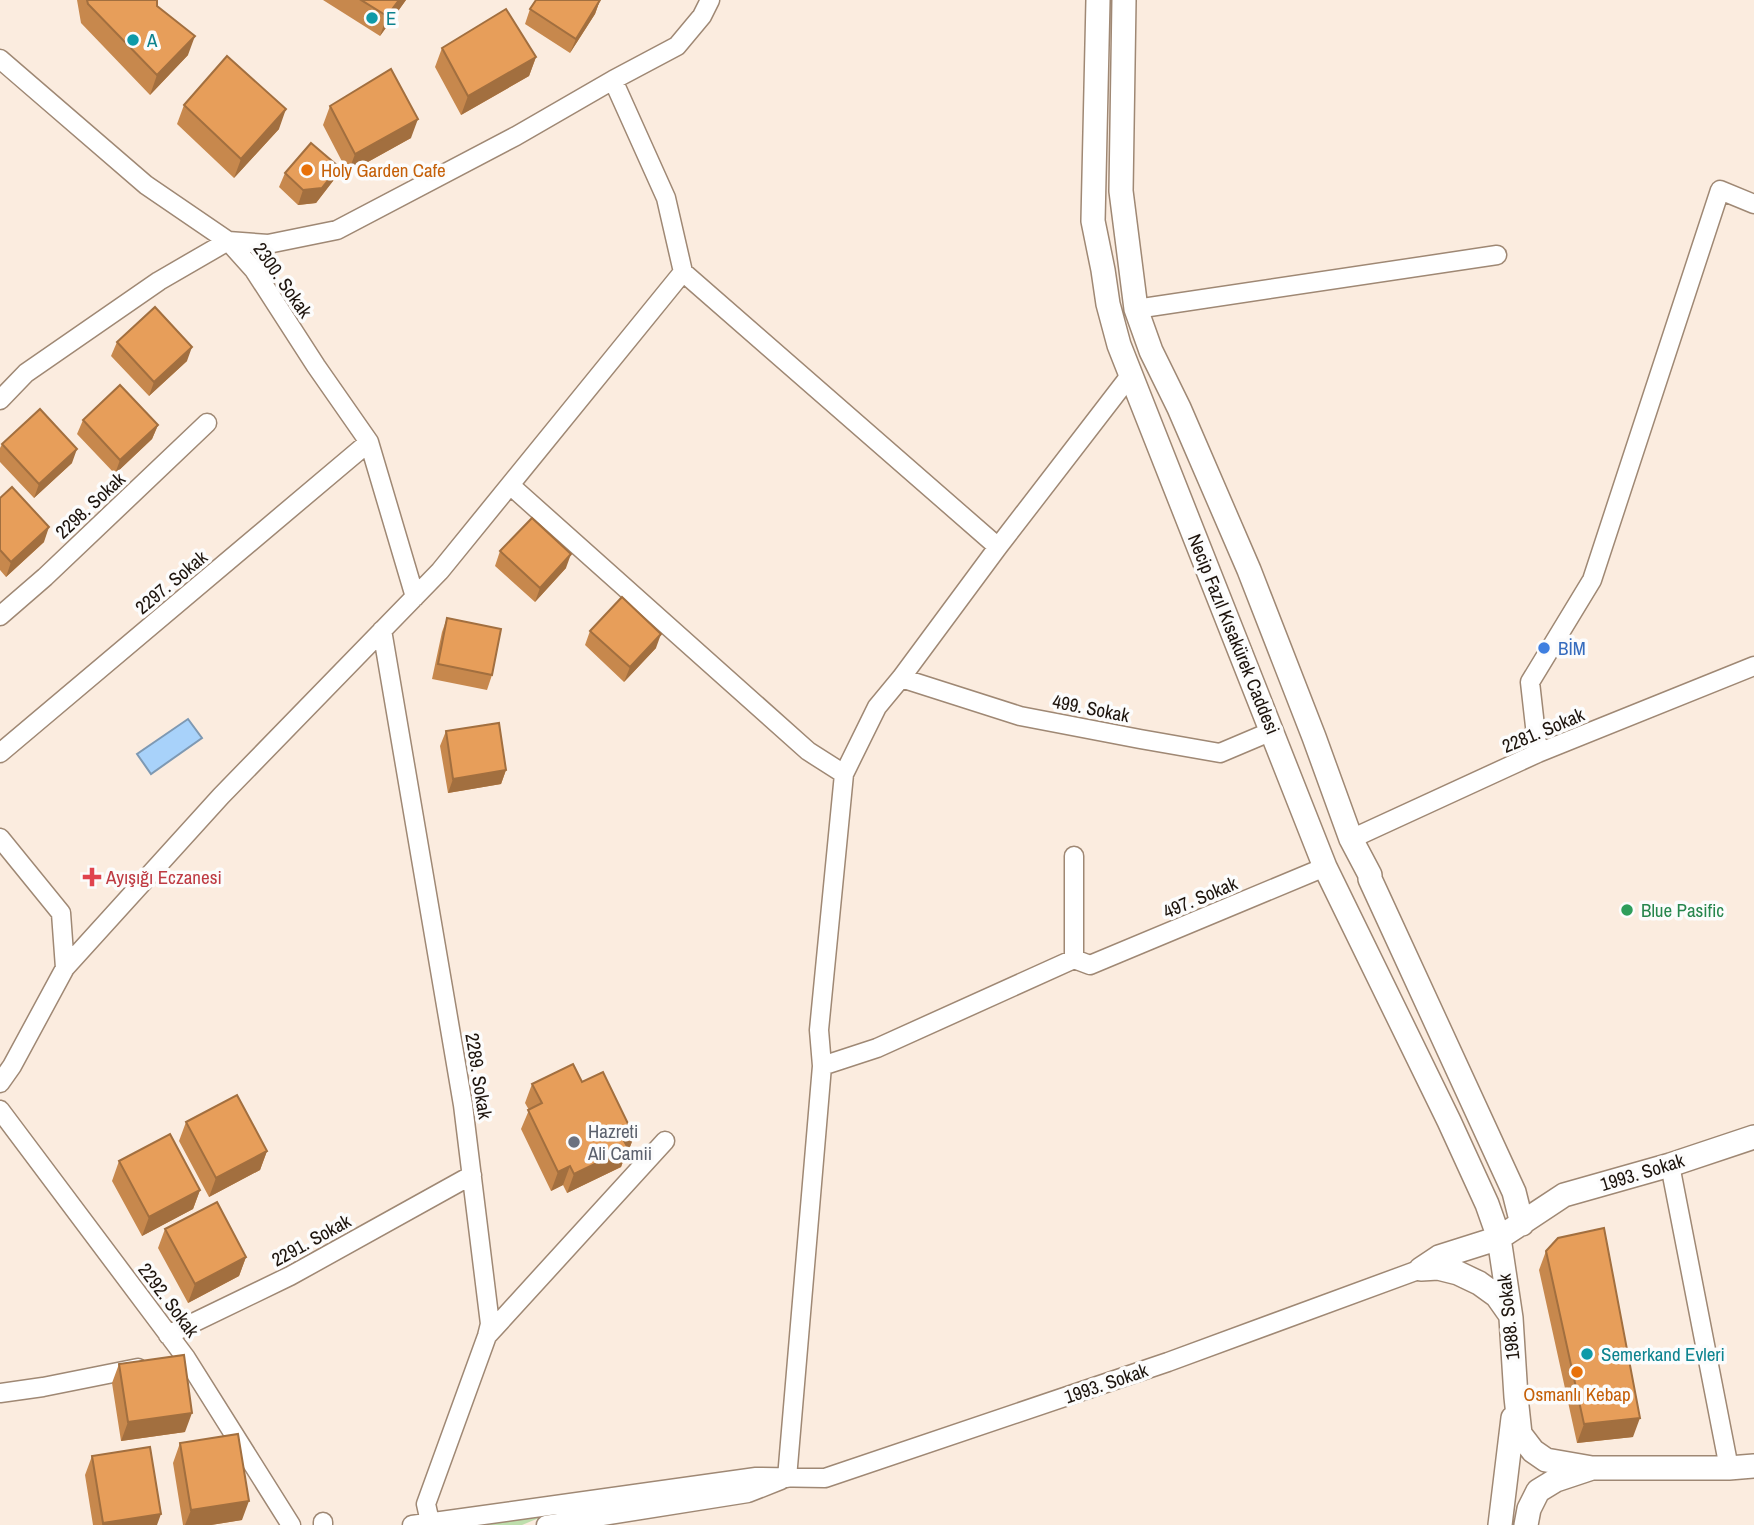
<svg xmlns="http://www.w3.org/2000/svg" width="1754" height="1525" font-family="'Archivo Narrow',sans-serif">
	<style>
		.green { fill: #bedeac }
		.water { fill: #a8d2fa; stroke: #7e99b3; stroke-width: 2 }
		.lines { fill: none; stroke-linecap: round; stroke-linejoin: round }
		.minor-casing { stroke: #9f8874; stroke-width: 21 }
		.major-casing { stroke: #9f8874; stroke-width: 26 }
		.minor { stroke: #fff; stroke-width: 18 }
		.major { stroke: #fff; stroke-width: 23 }
		.wall { fill: #c7884d }
		.shaded-wall { fill: #a26f3f }
		.building { fill: #e79e5a; stroke: #a26f3f; stroke-width: 2 }
		.culture-dot { fill: #0f9aa8; stroke: #fcfcfc; stroke-width: 2.5 }
		.food-dot { fill: #e8710a; stroke: #fcfcfc; stroke-width: 2.5 }
		.shop-dot { fill: #3f7fe0; stroke: #fcfcfc; stroke-width: 2.5 }
		.health-dot { fill: #e0444e; stroke: #fcfcfc; stroke-width: 2.5 }
		.leisure-dot { fill: #2e9e5b; stroke: #fcfcfc; stroke-width: 2.5 }
		.worship-dot { fill: #6b7280; stroke: #fcfcfc; stroke-width: 2.5 }
		.labels { text-anchor: middle; stroke-width: 7; stroke-linejoin: round; paint-order: stroke }
		.culture-label { font-size: 19px; fill: #0d838f; stroke: #fcfcfc; text-anchor: start }
		.food-label { font-size: 19px; fill: #c56008; stroke: #fcfcfc; text-anchor: start }
		.street-label { font-size: 19px; fill: #1d140d; stroke: #fcfcfc }
		.shop-label { font-size: 19px; fill: #366cbe; stroke: #fcfcfc; text-anchor: start }
		.health-label { font-size: 19px; fill: #be3a42; stroke: #fcfcfc; text-anchor: start }
		.leisure-label { font-size: 19px; fill: #27864d; stroke: #fcfcfc; text-anchor: start }
		.worship-label { font-size: 19px; fill: #5b616d; stroke: #fcfcfc; text-anchor: start }
	</style>
	<rect width="100%" height="100%" fill="#fbecdf"/>
	<!-- green -->
	<path class="green" d="M 761,1483 L 539,1518 L 522,1525 L 468,1525 Z"/>
	<!-- water -->
	<path class="water" d="M 188,719 L 202,738 L 151,774 L 137,754 Z"/>
	<g class="lines">
		<!-- minor casing -->
		<g class="minor-casing">
			<path id="minor" d="M 0,59 L 146,185 L 228,241 L 268,244 L 337,230 L 516,136 L 613,80
				M 683,272 L 998,547
				M 1136,309 L 1497,255
				M 0,400 L 26,373 L 159,281 L 228,241 L 254,270 L 316,366 L 369,442 L 415,597
				M 510,485 L 808,751 L 844,774
				M 0,616 L 45,577 L 207,423
				M 382,630 L 463,1105 L 490,1324 L 487,1336 L 426,1504 L 430,1522
				M 901,678 L 1020,716 L 1140,739 L 1220,753 L 1272,731
				M 0,753 L 369,442
				M 1538,753 L 1530,682 L 1592,580 L 1720,190 L 1754,204
				M 0,838 L 61,913 L 65,968 L 12,1066 L 0,1083
				M 1351,839 L 1538,753 L 1754,666
				M 1074,856 L 1074,959 L 1090,965 L 1325,867
				M 65,968 L 221,796 L 440,571 L 683,272 L 666,198 L 613,80 L 677,46 L 702,16 L 710,0
				M 822,1066 L 877,1048 L 1074,959
				M 0,1110 L 186,1358 L 291,1525
				M 1670,1165 L 1729,1468
				M 168,1335 L 290,1276 L 472,1175
				M 487,1336 L 665,1141
				M 0,1393 L 43,1387 L 138,1368
				M 787,1478 L 822,1066 L 819,1030 L 844,774 L 877,707 L 901,678 L 998,547 L 1132,373
				M 323,1522 L 323,1525
				M 412,1525 L 756,1477 L 825,1478 L 1168,1362 L 1421,1269
				M 546,1525 L 748,1493 L 781,1480"/>
		</g>
		<!-- major casing -->
		<g class="major-casing">
			<path id="major" d="M 1098,0 L 1093,221 L 1103,270 L 1108,304 L 1119,345 L 1325,867 L 1449,1121 L 1487,1204 L 1499,1238 L 1511,1318 L 1516,1397 L 1520,1434 L 1533,1451 L 1546,1460 L 1592,1468
				M 1124,0 L 1121,191 L 1136,309 L 1151,351 L 1179,408 L 1249,570 L 1314,737 L 1351,839 L 1370,875 L 1370,879 L 1514,1192 L 1522,1224
				M 1509,1313 L 1497,1296 L 1479,1283 L 1458,1273 L 1438,1268 L 1421,1269 L 1439,1257 L 1499,1238 L 1564,1195 L 1670,1165 L 1754,1137
				M 1500,1525 L 1513,1418
				M 1526,1525 L 1529,1509 L 1538,1491 L 1556,1480 L 1592,1468 L 1729,1468 L 1754,1466"/>
		</g>
		<!-- minor -->
		<use href="#minor" class="minor"/>
		<!-- major -->
		<use href="#major" class="major"/>
	</g>
	<!-- wall -->
	<path class="wall" d="M 77,0 L 157,0 L 157,6 L 188,55 L 150,95 L 81,23 Z
		M 323,0 L 406,0 L 380,36 Z
		M 600,0 L 595,14 L 570,53 L 525,24 L 530,9 Z
		M 442,48 L 536,57 L 529,76 L 461,115 L 435,67 Z
		M 184,105 L 279,129 L 234,178 L 177,124 Z
		M 330,106 L 411,138 L 348,173 L 323,125 Z
		M 285,173 L 333,181 L 316,203 L 298,205 L 279,187 Z
		M 117,342 L 187,361 L 149,396 L 111,356 Z
		M 83,420 L 158,425 L 152,439 L 115,474 L 77,434 Z
		M 2,444 L 72,463 L 34,498 L 0,462 L 0,448 Z
		M 0,498 L 44,542 L 6,577 L 0,570 Z
		M 500,551 L 566,568 L 535,602 L 495,566 Z
		M 447,618 L 492,675 L 487,690 L 432,679 L 442,632 Z
		M 590,631 L 656,648 L 624,682 L 585,645 Z
		M 446,731 L 506,770 L 501,784 L 448,793 L 440,746 Z
		M 582,1082 L 634,1136 L 627,1155 L 625,1156 L 621,1167 L 567,1193 L 563,1185 L 551,1191 L 521,1129 L 529,1110 L 525,1103 L 532,1084 Z
		M 186,1122 L 267,1151 L 260,1170 L 209,1197 L 179,1141 Z
		M 119,1161 L 200,1190 L 193,1209 L 142,1236 L 112,1181 Z
		M 165,1229 L 246,1257 L 239,1276 L 188,1303 L 158,1248 Z
		M 1546,1251 L 1633,1437 L 1577,1443 L 1539,1270 Z
		M 119,1364 L 185,1432 L 121,1441 L 112,1383 Z
		M 180,1443 L 242,1520 L 211,1525 L 183,1525 L 173,1463 Z
		M 92,1456 L 157,1525 L 93,1525 L 85,1475 Z"/>
	<!-- shaded-wall -->
	<path class="shaded-wall" d="M 399,0 L 406,0 L 380,36 L 387,16 Z
		M 600,0 L 595,14 L 570,53 L 576,39 Z
		M 195,36 L 188,55 L 150,95 L 157,75 Z
		M 536,57 L 529,76 L 461,115 L 468,96 Z
		M 286,109 L 279,129 L 234,178 L 241,159 Z
		M 418,119 L 411,138 L 348,173 L 355,154 Z
		M 339,167 L 333,181 L 316,203 L 298,205 L 303,190 Z
		M 192,347 L 187,361 L 149,396 L 154,382 Z
		M 158,425 L 152,439 L 115,474 L 120,460 Z
		M 77,449 L 72,463 L 34,498 L 39,484 Z
		M 49,527 L 44,542 L 6,577 L 11,562 Z
		M 571,554 L 566,568 L 535,602 L 540,588 Z
		M 661,634 L 656,648 L 624,682 L 630,667 Z
		M 506,770 L 501,784 L 448,793 L 453,779 Z
		M 634,1136 L 627,1155 L 625,1156 L 621,1167 L 567,1193 L 574,1174 L 624,1141 Z
		M 267,1151 L 260,1170 L 209,1197 L 216,1178 Z
		M 570,1166 L 563,1185 L 551,1191 L 558,1172 Z
		M 200,1190 L 193,1209 L 142,1236 L 149,1217 Z
		M 246,1257 L 239,1276 L 188,1303 L 195,1284 Z
		M 192,1413 L 185,1432 L 121,1441 L 128,1422 Z
		M 1640,1418 L 1633,1437 L 1577,1443 L 1584,1424 Z
		M 249,1501 L 242,1520 L 211,1525 L 185,1525 L 191,1510 Z
		M 161,1514 L 157,1525 L 102,1525 L 103,1523 Z"/>
	<!-- building -->
	<path class="building" d="M 87,0 L 157,0 L 157,6 L 195,36 L 157,75 L 88,4 Z
		M 361,0 L 399,0 L 387,16 Z
		M 536,0 L 600,0 L 576,39 L 530,9 Z
		M 506,9 L 536,57 L 468,96 L 442,48 Z
		M 227,56 L 286,109 L 241,159 L 184,105 Z
		M 391,69 L 418,119 L 355,154 L 330,106 Z
		M 311,143 L 339,167 L 322,188 L 303,190 L 285,173 Z
		M 155,307 L 192,347 L 154,382 L 117,342 Z
		M 120,385 L 158,425 L 120,460 L 83,420 Z
		M 40,409 L 77,449 L 39,484 L 2,444 Z
		M 12,487 L 49,527 L 11,562 L 0,550 L 0,498 Z
		M 532,518 L 571,554 L 540,588 L 500,551 Z
		M 622,597 L 661,634 L 630,667 L 590,631 Z
		M 447,618 L 501,629 L 492,675 L 438,664 Z
		M 499,723 L 506,770 L 453,779 L 446,731 Z
		M 573,1064 L 582,1082 L 603,1072 L 634,1136 L 624,1141 L 628,1148 L 574,1174 L 570,1166 L 558,1172 L 528,1110 L 542,1103 L 532,1084 Z
		M 237,1095 L 267,1151 L 216,1178 L 186,1122 Z
		M 170,1134 L 200,1190 L 149,1217 L 119,1161 Z
		M 217,1202 L 246,1257 L 195,1284 L 165,1229 Z
		M 1604,1228 L 1640,1418 L 1584,1424 L 1546,1251 L 1558,1238 Z
		M 184,1355 L 192,1413 L 128,1422 L 119,1364 Z
		M 238,1434 L 249,1501 L 191,1510 L 180,1443 Z
		M 150,1447 L 161,1514 L 103,1523 L 92,1456 Z"/>
	<!-- markers -->
	<g class="culture-dot">
		<circle cx="372" cy="18" r="7"/>
		<circle cx="133" cy="40" r="7"/>
		<circle cx="1587" cy="1354" r="7"/>
	</g>
	<g class="food-dot">
		<circle cx="307" cy="170" r="7"/>
		<circle cx="1577" cy="1372" r="7"/>
	</g>
	<circle class="shop-dot" cx="1544" cy="648" r="7"/>
	<path class="health-dot" d="M88.5 866.5h7v7h7v7h-7v7h-7v-7h-7v-7h7z"/>
	<circle class="leisure-dot" cx="1627" cy="910" r="7"/>
	<circle class="worship-dot" cx="574" cy="1142" r="7"/>
	<g class="labels">
		<!-- culture labels -->
		<g class="culture-label">
			<text x="386" y="25">E</text>
			<text x="147" y="47">A</text>
			<text x="1601" y="1361">Semerkand Evleri</text>
		</g>
		<!-- food labels -->
		<g class="food-label">
			<text x="321" y="177">Holy Garden Cafe</text>
			<text x="1577" y="1401" text-anchor="middle">Osmanlı Kebap</text>
		</g>
		<!-- street labels -->
		<g class="street-label">
			<text transform="translate(283 280) rotate(55)" y="7">2300. Sokak</text>
			<text transform="translate(90 505) rotate(-43)" y="7">2298. Sokak</text>
			<text transform="translate(171 582) rotate(-40)" y="7">2297. Sokak</text>
			<text transform="translate(1234 634) rotate(68)" y="7">Necip Fazıl Kısakürek Caddesi</text>
			<text transform="translate(1091 708) rotate(11)" y="7">499. Sokak</text>
			<text transform="translate(1543 730) rotate(-23)" y="7">2281. Sokak</text>
			<text transform="translate(1200 897) rotate(-23)" y="7">497. Sokak</text>
			<text transform="translate(479 1076) rotate(81)" y="7">2289. Sokak</text>
			<text transform="translate(1642 1172) rotate(-17)" y="7">1993. Sokak</text>
			<text transform="translate(311 1240) rotate(-29)" y="7">2291. Sokak</text>
			<text transform="translate(169 1300) rotate(53)" y="7">2292. Sokak</text>
			<text transform="translate(1508 1317) rotate(-96)" y="7">1988. Sokak</text>
			<text transform="translate(1106 1383) rotate(-19)" y="7">1993. Sokak</text>
		</g>
		<!-- shop labels -->
		<g class="shop-label">
			<text x="1558" y="655">BİM</text>
		</g>
		<!-- health labels -->
		<g class="health-label">
			<text x="106" y="884">Ayışığı Eczanesi</text>
		</g>
		<!-- leisure labels -->
		<g class="leisure-label">
			<text x="1641" y="917">Blue Pasific</text>
		</g>
		<!-- worship labels -->
		<g class="worship-label">
			<text x="588" y="1138">Hazreti<tspan x="588" dy="22">Ali Camii</tspan></text>
		</g>
	</g>
</svg>
